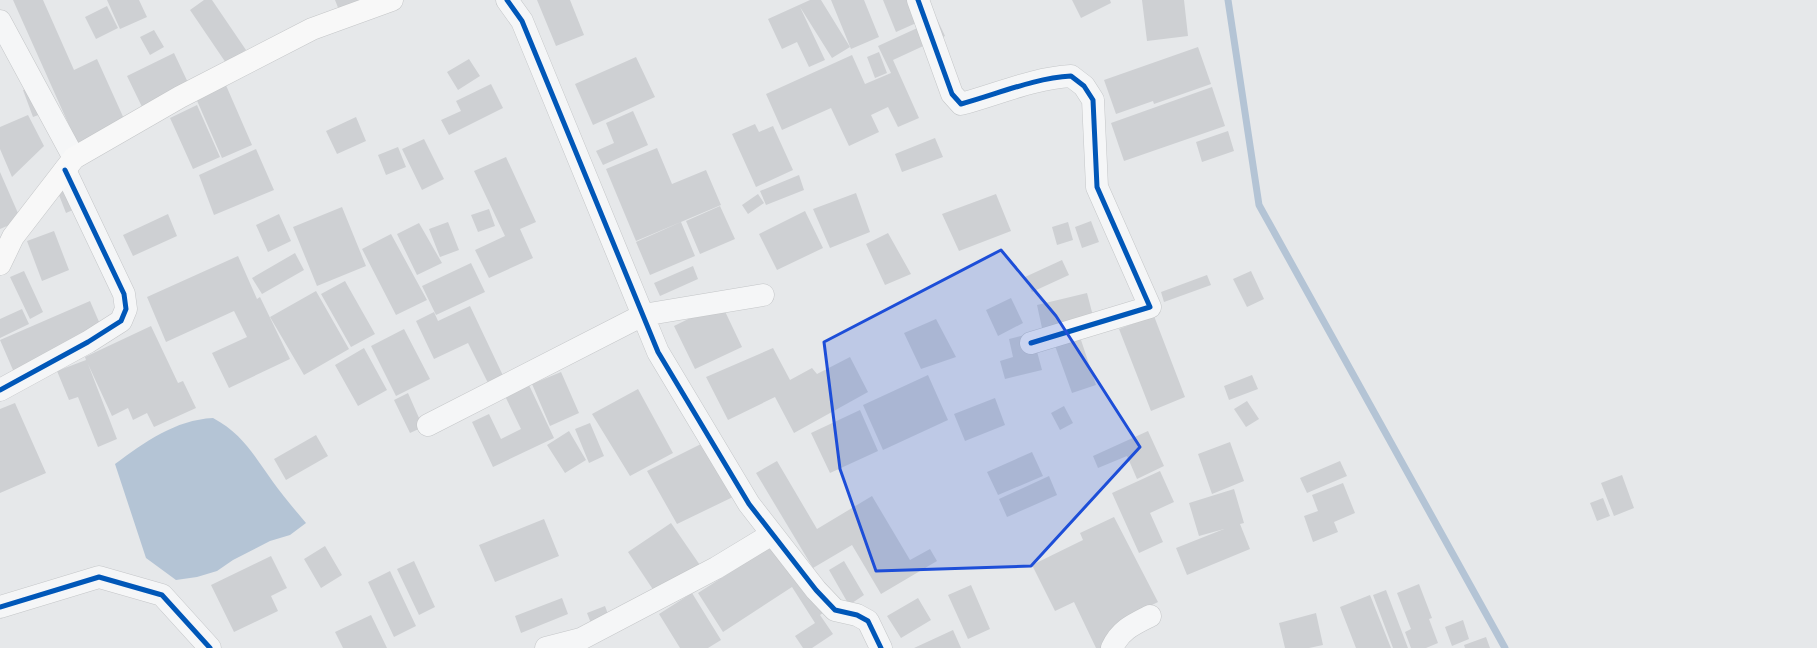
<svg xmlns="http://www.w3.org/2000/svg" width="1817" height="648" font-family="Overpass,sans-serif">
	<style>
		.water { fill: #b4c4d5 }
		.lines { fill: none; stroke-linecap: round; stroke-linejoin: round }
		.stream { stroke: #b4c4d5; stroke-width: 7 }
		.building { fill: #ced0d3 }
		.street-casing { stroke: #c4c6c8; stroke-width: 23 }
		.secondary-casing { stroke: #c4c6c8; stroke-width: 23 }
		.street { stroke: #f5f6f7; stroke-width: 22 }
		.secondary { stroke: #f8f8f8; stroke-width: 22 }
		.cycleway-casing { stroke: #f4f6f9; stroke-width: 8 }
		.cycleway { stroke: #0057b8; stroke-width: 5 }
		.marked { fill: #1d4ed8; fill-opacity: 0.2; stroke: #1d4ed8; stroke-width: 3; stroke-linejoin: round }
	</style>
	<rect width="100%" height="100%" fill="#e6e8ea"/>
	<!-- water -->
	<path class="water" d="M 213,418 C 243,434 254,456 273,482 C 283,496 295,510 306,523 L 290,535 L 270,541 L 233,560 L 217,571 L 197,577 L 176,580 L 146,558 L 115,464 C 145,442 175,420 213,418 Z"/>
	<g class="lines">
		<!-- stream -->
		<path class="stream" d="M 1228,0 L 1259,205 L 1505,648"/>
	</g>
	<!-- building -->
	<path class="building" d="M 13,0 L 43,0 L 74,70 L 97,59 L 125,121 L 77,143 Z
		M 107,0 L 139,0 L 147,17 L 120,29 Z
		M 204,0 L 212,0 L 246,50 L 226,63 L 190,10 Z
		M 335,0 L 364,0 L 339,10 Z
		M 537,0 L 570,0 L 584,35 L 556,46 Z
		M 810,0 L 821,0 L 850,47 L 832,58 L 800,7 L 825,60 L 809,67 L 797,42 L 782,49 L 768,19 Z
		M 831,0 L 864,0 L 879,37 L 851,49 Z
		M 883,0 L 922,0 L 923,20 L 896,32 Z
		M 1072,0 L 1110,0 L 1111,3 L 1081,18 Z
		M 1142,0 L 1184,0 L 1188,36 L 1147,41 Z
		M 107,6 L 118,28 L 96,39 L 85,17 Z
		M 937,19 L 945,36 L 893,60 L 919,118 L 898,127 L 888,107 L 871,115 L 879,132 L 849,146 L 831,108 L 782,130 L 766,94 L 852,55 L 865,84 L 891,73 L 878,46 Z
		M 154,30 L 164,47 L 150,55 L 140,37 Z
		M 1198,47 L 1211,84 L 1154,104 L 1153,101 L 1116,114 L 1104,80 Z
		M 879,52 L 887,73 L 875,78 L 867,57 Z
		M 174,53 L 191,89 L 144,111 L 127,76 Z
		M 636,57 L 655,97 L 593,125 L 575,84 Z
		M 469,59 L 480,76 L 458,90 L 447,72 Z
		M 225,83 L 252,145 L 222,158 L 195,96 Z
		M 39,84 L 49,111 L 33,117 L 23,90 Z
		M 491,84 L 503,108 L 449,135 L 441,120 L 461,111 L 456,101 Z
		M 1212,87 L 1225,126 L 1124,161 L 1111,123 Z
		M 197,105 L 220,157 L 193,169 L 170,118 Z
		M 633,111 L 648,145 L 603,165 L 596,151 L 614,143 L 606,123 Z
		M 28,115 L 44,146 L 12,177 L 0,149 L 0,127 Z
		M 356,117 L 366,141 L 337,154 L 326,131 Z
		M 755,124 L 759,132 L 773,126 L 793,170 L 756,187 L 732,134 Z
		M 1228,131 L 1234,151 L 1202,162 L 1196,142 Z
		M 935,138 L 943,157 L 902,172 L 895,154 Z
		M 424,139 L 444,179 L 422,190 L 402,149 Z
		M 398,147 L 406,167 L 386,175 L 378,155 Z
		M 657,148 L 672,184 L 706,170 L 721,205 L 636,241 L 606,169 Z
		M 256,149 L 274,190 L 214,215 L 199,175 Z
		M 506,157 L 536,222 L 520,229 L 533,258 L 489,278 L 475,250 L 505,236 L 474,171 Z
		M 0,172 L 21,220 L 0,229 Z
		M 799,175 L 804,190 L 766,205 L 760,191 Z
		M 80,180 L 89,203 L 66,213 L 57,190 Z
		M 856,193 L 870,232 L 830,248 L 813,209 Z
		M 758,194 L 764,203 L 748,214 L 742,205 Z
		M 996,194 L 1011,231 L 959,251 L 942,214 Z
		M 720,206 L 735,239 L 700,254 L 686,221 Z
		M 342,207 L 366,266 L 317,286 L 293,227 Z
		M 489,209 L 495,226 L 478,232 L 471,215 Z
		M 805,211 L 823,248 L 777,270 L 759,234 Z
		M 168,214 L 177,236 L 133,256 L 123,235 Z
		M 279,214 L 291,241 L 268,252 L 256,225 Z
		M 1091,221 L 1099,242 L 1082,248 L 1075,227 Z
		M 448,222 L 459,250 L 440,257 L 429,229 Z
		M 681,222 L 695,256 L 650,275 L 636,242 Z
		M 1068,222 L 1073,240 L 1057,245 L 1052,227 Z
		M 419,223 L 442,263 L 417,275 L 397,234 Z
		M 54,231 L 69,270 L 42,281 L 27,241 Z
		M 888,233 L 911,274 L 885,285 L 866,244 Z
		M 391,234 L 427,300 L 396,315 L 362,249 Z
		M 295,253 L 304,270 L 262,294 L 252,278 Z
		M 238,256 L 257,299 L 260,297 L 290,359 L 229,388 L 212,353 L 247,337 L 234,311 L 166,342 L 147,297 Z
		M 1062,260 L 1069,275 L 1032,292 L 1025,277 Z
		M 471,263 L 485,292 L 436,315 L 422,286 Z
		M 693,266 L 698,279 L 660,296 L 654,283 Z
		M 24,271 L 43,312 L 30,319 L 10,277 Z
		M 1251,271 L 1264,299 L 1247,307 L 1233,279 Z
		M 1207,275 L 1211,285 L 1164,302 L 1161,292 Z
		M 345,281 L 375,334 L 351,347 L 321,294 Z
		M 316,291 L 349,349 L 304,375 L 270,317 Z
		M 1087,293 L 1093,316 L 1042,328 L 1037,305 Z
		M 1011,298 L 1023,323 L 998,336 L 986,310 Z
		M 90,301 L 106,338 L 16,377 L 0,340 Z
		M 721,303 L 742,347 L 695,369 L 674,326 Z
		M 470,306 L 507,384 L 492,391 L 468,343 L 434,359 L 416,321 L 434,312 L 438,321 Z
		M 22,309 L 29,324 L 0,338 L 0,319 Z
		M 1154,316 L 1185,397 L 1151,411 L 1119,329 Z
		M 936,319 L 956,357 L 921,369 L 904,333 Z
		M 151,326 L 178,383 L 183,381 L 196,408 L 154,427 L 147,413 L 133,420 L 128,408 L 112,416 L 88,364 L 117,439 L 98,447 L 78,397 L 69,400 L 57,371 L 86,360 L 85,357 Z
		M 404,329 L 430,379 L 396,396 L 371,346 Z
		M 1032,333 L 1042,370 L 1005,379 L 1000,361 L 1013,357 L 1009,339 Z
		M 1079,334 L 1096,385 L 1072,393 L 1054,343 Z
		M 364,348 L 387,390 L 358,406 L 335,365 Z
		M 773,348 L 790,380 L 812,368 L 817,374 L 850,357 L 868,392 L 794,433 L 775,397 L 728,420 L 706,377 Z
		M 561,372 L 579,413 L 550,426 L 532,384 Z
		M 928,375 L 948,420 L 883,450 L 863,405 Z
		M 1252,375 L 1258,389 L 1229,400 L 1224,386 Z
		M 529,385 L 554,438 L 493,467 L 472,422 L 489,414 L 501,439 L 521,429 L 505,396 Z
		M 638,389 L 673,453 L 630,476 L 592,414 Z
		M 408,393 L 423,427 L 410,433 L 394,400 Z
		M 995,398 L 1005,425 L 965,441 L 954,414 Z
		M 1247,401 L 1259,419 L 1246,427 L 1234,409 Z
		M 15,403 L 46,473 L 0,493 L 0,409 Z
		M 1064,406 L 1073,423 L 1060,430 L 1051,413 Z
		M 860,410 L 878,451 L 830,473 L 811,433 Z
		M 590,423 L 604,456 L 589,463 L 575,429 Z
		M 569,431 L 586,460 L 565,473 L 547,445 Z
		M 1148,431 L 1164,466 L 1137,479 L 1127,456 L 1098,468 L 1093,456 Z
		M 316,435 L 328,456 L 286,480 L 274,459 Z
		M 705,442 L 735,496 L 677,524 L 647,471 Z
		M 1230,442 L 1244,481 L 1212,494 L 1198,454 Z
		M 1032,452 L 1043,476 L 998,495 L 987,472 Z
		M 777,461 L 817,529 L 872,496 L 910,560 L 930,549 L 937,561 L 881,594 L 852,545 L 813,568 L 756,473 Z
		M 1340,461 L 1347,476 L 1307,493 L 1300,478 Z
		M 1160,471 L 1174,502 L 1150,513 L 1163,542 L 1139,553 L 1112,493 Z
		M 1622,475 L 1634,508 L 1614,516 L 1601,483 Z
		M 1049,476 L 1057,495 L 1007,517 L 999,499 Z
		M 1343,483 L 1355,513 L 1334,522 L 1338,532 L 1313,542 L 1304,516 L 1318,511 L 1312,495 Z
		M 1234,489 L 1244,523 L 1240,524 L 1250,549 L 1187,575 L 1176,548 L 1224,529 L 1199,536 L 1189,503 Z
		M 1603,498 L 1610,516 L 1597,521 L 1590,503 Z
		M 1114,517 L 1158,602 L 1138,612 L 1106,648 L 1096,648 L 1074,602 L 1055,611 L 1032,565 L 1083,540 L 1080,533 Z
		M 544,519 L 559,556 L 495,582 L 479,545 Z
		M 671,523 L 704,571 L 660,600 L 628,552 Z
		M 784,538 L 830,608 L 820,615 L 833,634 L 812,648 L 803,648 L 795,636 L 815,623 L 792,587 L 723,632 L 698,593 Z
		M 325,546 L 342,575 L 321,588 L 304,559 Z
		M 271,556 L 287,588 L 271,596 L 278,611 L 234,632 L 211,585 Z
		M 414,561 L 435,607 L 419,615 L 397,569 Z
		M 844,561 L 864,595 L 849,605 L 829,570 Z
		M 390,571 L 416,626 L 394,637 L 368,582 Z
		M 1419,584 L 1432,618 L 1429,619 L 1438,643 L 1426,648 L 1411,648 L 1405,632 L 1411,629 L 1397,593 Z
		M 971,585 L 990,629 L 968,639 L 948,595 Z
		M 1386,590 L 1408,648 L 1393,648 L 1373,595 Z
		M 692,593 L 721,640 L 708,648 L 680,648 L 659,614 Z
		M 1370,595 L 1391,648 L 1356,648 L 1340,607 Z
		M 562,598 L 568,614 L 521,633 L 515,616 Z
		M 918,598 L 931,620 L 901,638 L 887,616 Z
		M 605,606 L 612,625 L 594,631 L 587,613 Z
		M 1316,613 L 1323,645 L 1309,648 L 1285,648 L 1279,623 Z
		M 371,615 L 387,648 L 343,648 L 335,632 Z
		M 1463,620 L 1469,639 L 1452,646 L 1445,627 Z
		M 953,630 L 961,648 L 914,648 Z
		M 1486,637 L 1490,648 L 1465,648 L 1464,645 Z"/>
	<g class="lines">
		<!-- street casing -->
		<g class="street-casing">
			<path id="street" d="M 507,0 L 522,21 L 658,352 L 749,504 L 816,590 L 835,610 L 857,615 L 868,621 L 881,648
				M 918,0 L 952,94 L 961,104 C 998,94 1034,78 1071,76 L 1084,86 L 1093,100 L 1097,187 L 1150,307 L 1031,343
				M 0,21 L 74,158
				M 0,390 L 88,342 L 121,321 L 126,309 L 124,294 L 65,170
				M 428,425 L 643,315 L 763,295
				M 0,607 L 99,577 L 162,595 L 210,648
				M 546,648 L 581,639 L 716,568 L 772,534
				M 1112,648 C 1120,630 1134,624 1150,616"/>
		</g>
		<!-- secondary casing -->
		<g class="secondary-casing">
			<path id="secondary" d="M 0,264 L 13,237 L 74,158 L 180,97 L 312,29 L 392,0"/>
		</g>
		<!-- street -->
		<use href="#street" class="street"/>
		<!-- secondary -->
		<use href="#secondary" class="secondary"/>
		<!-- cycleway casing -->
		<g class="cycleway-casing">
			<path id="cycleway" d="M 507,0 L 522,21 L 658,352 L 749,504 L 816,590 L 835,610 L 857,615 L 868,621 L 881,648
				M 918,0 L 952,94 L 961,104 C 998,94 1034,78 1071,76 L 1084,86 L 1093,100 L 1097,187 L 1150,307 L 1031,343
				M 0,390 L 88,342 L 121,321 L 126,309 L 124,294 L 65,170
				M 0,607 L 99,577 L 162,595 L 210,648"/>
		</g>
		<!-- cycleway -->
		<use href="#cycleway" class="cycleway"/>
	</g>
	<!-- marked area -->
	<path class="marked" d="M 1001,250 L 1056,316 L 1140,447 L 1031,566 L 876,571 L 840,469 L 824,342 Z"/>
</svg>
